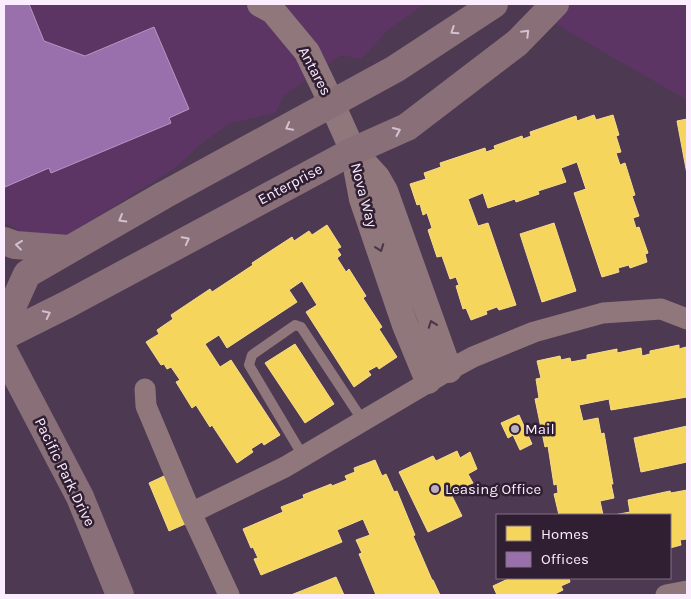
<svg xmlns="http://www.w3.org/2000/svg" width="691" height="599" font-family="Karla,sans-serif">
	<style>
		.built { fill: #5d3565 }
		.homes { fill: #f6d55c; stroke: #f8dc8d }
		.offices { fill: #9970ab; stroke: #b696c4 }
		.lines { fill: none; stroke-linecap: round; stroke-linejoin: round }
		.service { stroke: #90777b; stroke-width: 10 }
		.minor { stroke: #90777b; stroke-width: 21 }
		.tertiary { stroke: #90777b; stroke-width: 26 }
		.secondary { stroke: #896f78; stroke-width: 28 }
		.oneway { stroke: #d3c1cf }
		.oneway2 { stroke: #483545 }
		.poi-dot { fill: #beaec1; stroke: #301f33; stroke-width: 2 }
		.labels { text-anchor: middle; stroke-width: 5; stroke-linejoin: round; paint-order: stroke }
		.street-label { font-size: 15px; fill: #fbedfe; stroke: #301f33 }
		.poi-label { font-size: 15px; fill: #fbedfe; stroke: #301f33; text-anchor: start }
	</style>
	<rect width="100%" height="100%" fill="#4d3951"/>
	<!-- built -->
	<path class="built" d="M 4,4 L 425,4 L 389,29 L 361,59 L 341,55 L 284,95 L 275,113 L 230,123 L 201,144 L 175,168 L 70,234 L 29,236 L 4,222 Z
		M 525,4 L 687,4 L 687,100 L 569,32 Z"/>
	<!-- homes -->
	<path class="homes" d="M 594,115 L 596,120 L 613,115 L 619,135 L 616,136 L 621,152 L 616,153 L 620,165 L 625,163 L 635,195 L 632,196 L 639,216 L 633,218 L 636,228 L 639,227 L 648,253 L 645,254 L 647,262 L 630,268 L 629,265 L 618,268 L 619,272 L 602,277 L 574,193 L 586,189 L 577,162 L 561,168 L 566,182 L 538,191 L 539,194 L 516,202 L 515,199 L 488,208 L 483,193 L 468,199 L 478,226 L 488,223 L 516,305 L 499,310 L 497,307 L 486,311 L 487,314 L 471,320 L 466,308 L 463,309 L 456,286 L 459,285 L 456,277 L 450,279 L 442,256 L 437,257 L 428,230 L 432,228 L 427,213 L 423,215 L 420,204 L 417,205 L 410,184 L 426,179 L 424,173 L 441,167 L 440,163 L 485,148 L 486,152 L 495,149 L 494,146 L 522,136 L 523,139 L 531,136 L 530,132 L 576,116 L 577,121 Z
		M 687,119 L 687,174 L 677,121 Z
		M 554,223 L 576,291 L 542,302 L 520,234 Z
		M 327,225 L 341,247 L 337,249 L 341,255 L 337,258 L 346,272 L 349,269 L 366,296 L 363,298 L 382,327 L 379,329 L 397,357 L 379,369 L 377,366 L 368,371 L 371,375 L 354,387 L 306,312 L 317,305 L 302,281 L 289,290 L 297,302 L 227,348 L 219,335 L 205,344 L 220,367 L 231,360 L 280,435 L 264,445 L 262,442 L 251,449 L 253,452 L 237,463 L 212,425 L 210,427 L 196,405 L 192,408 L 176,382 L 180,380 L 171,367 L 167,369 L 164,364 L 161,365 L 146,342 L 159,334 L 157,330 L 173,319 L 171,315 L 210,289 L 212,292 L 253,265 L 252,263 L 292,237 L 294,241 L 309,231 L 312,235 Z
		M 295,344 L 334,404 L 305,423 L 265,363 Z
		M 679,345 L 679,349 L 686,347 L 687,351 L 687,397 L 611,410 L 609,399 L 579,405 L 583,421 L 598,418 L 601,434 L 604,433 L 613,484 L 611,484 L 614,498 L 600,501 L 603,515 L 559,515 L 554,494 L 558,493 L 557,484 L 554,485 L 548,446 L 545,447 L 535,399 L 539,398 L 536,379 L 541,378 L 537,361 L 560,356 L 561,360 L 570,358 L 571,362 L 587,359 L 587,355 L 617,349 L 617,353 L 641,348 L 642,356 L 650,354 L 650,351 Z
		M 519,415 L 532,444 L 520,450 L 513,435 L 508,438 L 501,423 Z
		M 687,426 L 687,462 L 641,472 L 634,438 Z
		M 457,451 L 460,458 L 470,452 L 477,469 L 468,474 L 473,483 L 451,494 L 462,516 L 428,532 L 399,472 L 433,456 L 436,461 Z
		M 375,460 L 382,476 L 386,474 L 394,492 L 397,491 L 415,535 L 413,536 L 432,580 L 433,580 L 440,595 L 376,595 L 359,554 L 362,553 L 356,540 L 370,535 L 363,519 L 337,530 L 342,542 L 261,575 L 254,559 L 258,558 L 253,547 L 251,548 L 243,529 L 283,512 L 281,507 L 304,498 L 303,495 L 331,484 L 332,486 L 347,480 L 345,476 L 355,472 L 354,468 Z
		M 164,476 L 185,524 L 169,531 L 149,483 Z
		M 687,490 L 687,542 L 686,539 L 680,540 L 681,545 L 670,548 L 670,515 L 614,515 L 630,512 L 628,500 L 670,491 L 671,493 Z
		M 336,577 L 344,595 L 291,595 Z
		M 510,578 L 569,578 L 570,582 L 561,586 L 563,590 L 553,595 L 497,595 L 493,586 Z"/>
	<!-- offices -->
	<path class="offices" d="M 4,4 L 29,4 L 44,41 L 85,56 L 154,27 L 189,109 L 169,118 L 171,123 L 51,173 L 49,168 L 5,187 L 4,183 Z"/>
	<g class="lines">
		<!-- service -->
		<path class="service" d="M 303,456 L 249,365 L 252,355 L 295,325 L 301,327 L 363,421"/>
		<!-- minor -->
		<path class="minor" d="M 145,389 L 146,406 L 191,513 L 229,595
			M 191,513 L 285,467 L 449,370 L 473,357 L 534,332 L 603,313 L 661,309 L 687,319
			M 666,595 L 687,591"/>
		<!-- tertiary -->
		<path class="tertiary" d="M 260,4 L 273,11 L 307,52 L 332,104 L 353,151 L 362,199 L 405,325 L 428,381
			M 353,151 L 377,177 L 385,191 L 449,370"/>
		<!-- secondary -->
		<path class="secondary" d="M 4,241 L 15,245 L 69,249
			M 4,325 L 27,274 L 164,195 L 395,69 L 494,4
			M 4,336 L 68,304 L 353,151 L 407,127 L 517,43 L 555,4
			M 4,352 L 80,497 L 120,595"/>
	</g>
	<!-- one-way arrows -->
	<defs><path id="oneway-chevron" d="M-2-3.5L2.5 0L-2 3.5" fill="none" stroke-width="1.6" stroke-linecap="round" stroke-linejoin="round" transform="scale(1.25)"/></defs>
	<g class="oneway">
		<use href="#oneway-chevron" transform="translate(454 31) rotate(147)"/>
		<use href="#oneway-chevron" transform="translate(526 33) rotate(-45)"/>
		<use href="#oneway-chevron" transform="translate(289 127) rotate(152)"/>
		<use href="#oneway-chevron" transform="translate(397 131) rotate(-24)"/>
		<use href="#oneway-chevron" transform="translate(122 219) rotate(150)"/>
		<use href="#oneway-chevron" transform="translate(186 240) rotate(-28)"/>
		<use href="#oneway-chevron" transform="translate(19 245) rotate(-173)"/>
		<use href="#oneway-chevron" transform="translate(47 314) rotate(-26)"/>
	</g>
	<g class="oneway2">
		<use href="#oneway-chevron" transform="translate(380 248) rotate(70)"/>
		<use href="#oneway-chevron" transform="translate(432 324) rotate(-110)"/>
	</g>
	<!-- markers -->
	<g class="poi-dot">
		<circle cx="515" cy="429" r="5"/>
		<circle cx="435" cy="489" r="5"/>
	</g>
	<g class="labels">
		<!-- street labels -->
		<g class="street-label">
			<text transform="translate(315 71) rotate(62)" y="5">Antares</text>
			<text transform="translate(290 184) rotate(-28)" y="5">Enterprise</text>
			<text transform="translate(364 195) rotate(75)" y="5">Nova Way</text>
			<text transform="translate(65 472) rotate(64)" y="5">Pacific Park Drive</text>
		</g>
		<!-- poi labels -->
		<g class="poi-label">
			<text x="525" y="434">Mail</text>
			<text x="445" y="494">Leasing Office</text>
		</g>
	</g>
	<!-- border -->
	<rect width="691" height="599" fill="none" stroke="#fbedfe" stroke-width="10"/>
	<!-- legend -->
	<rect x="496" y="514" width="175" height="65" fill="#301f33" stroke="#817184"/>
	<rect x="506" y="526" width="25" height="15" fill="#f6d55c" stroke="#817184"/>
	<text x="541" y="539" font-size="15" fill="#fbedfe">Homes</text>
	<rect x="506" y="552" width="25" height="15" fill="#9970ab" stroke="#817184"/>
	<text x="541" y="564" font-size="15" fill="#fbedfe">Offices</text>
</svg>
